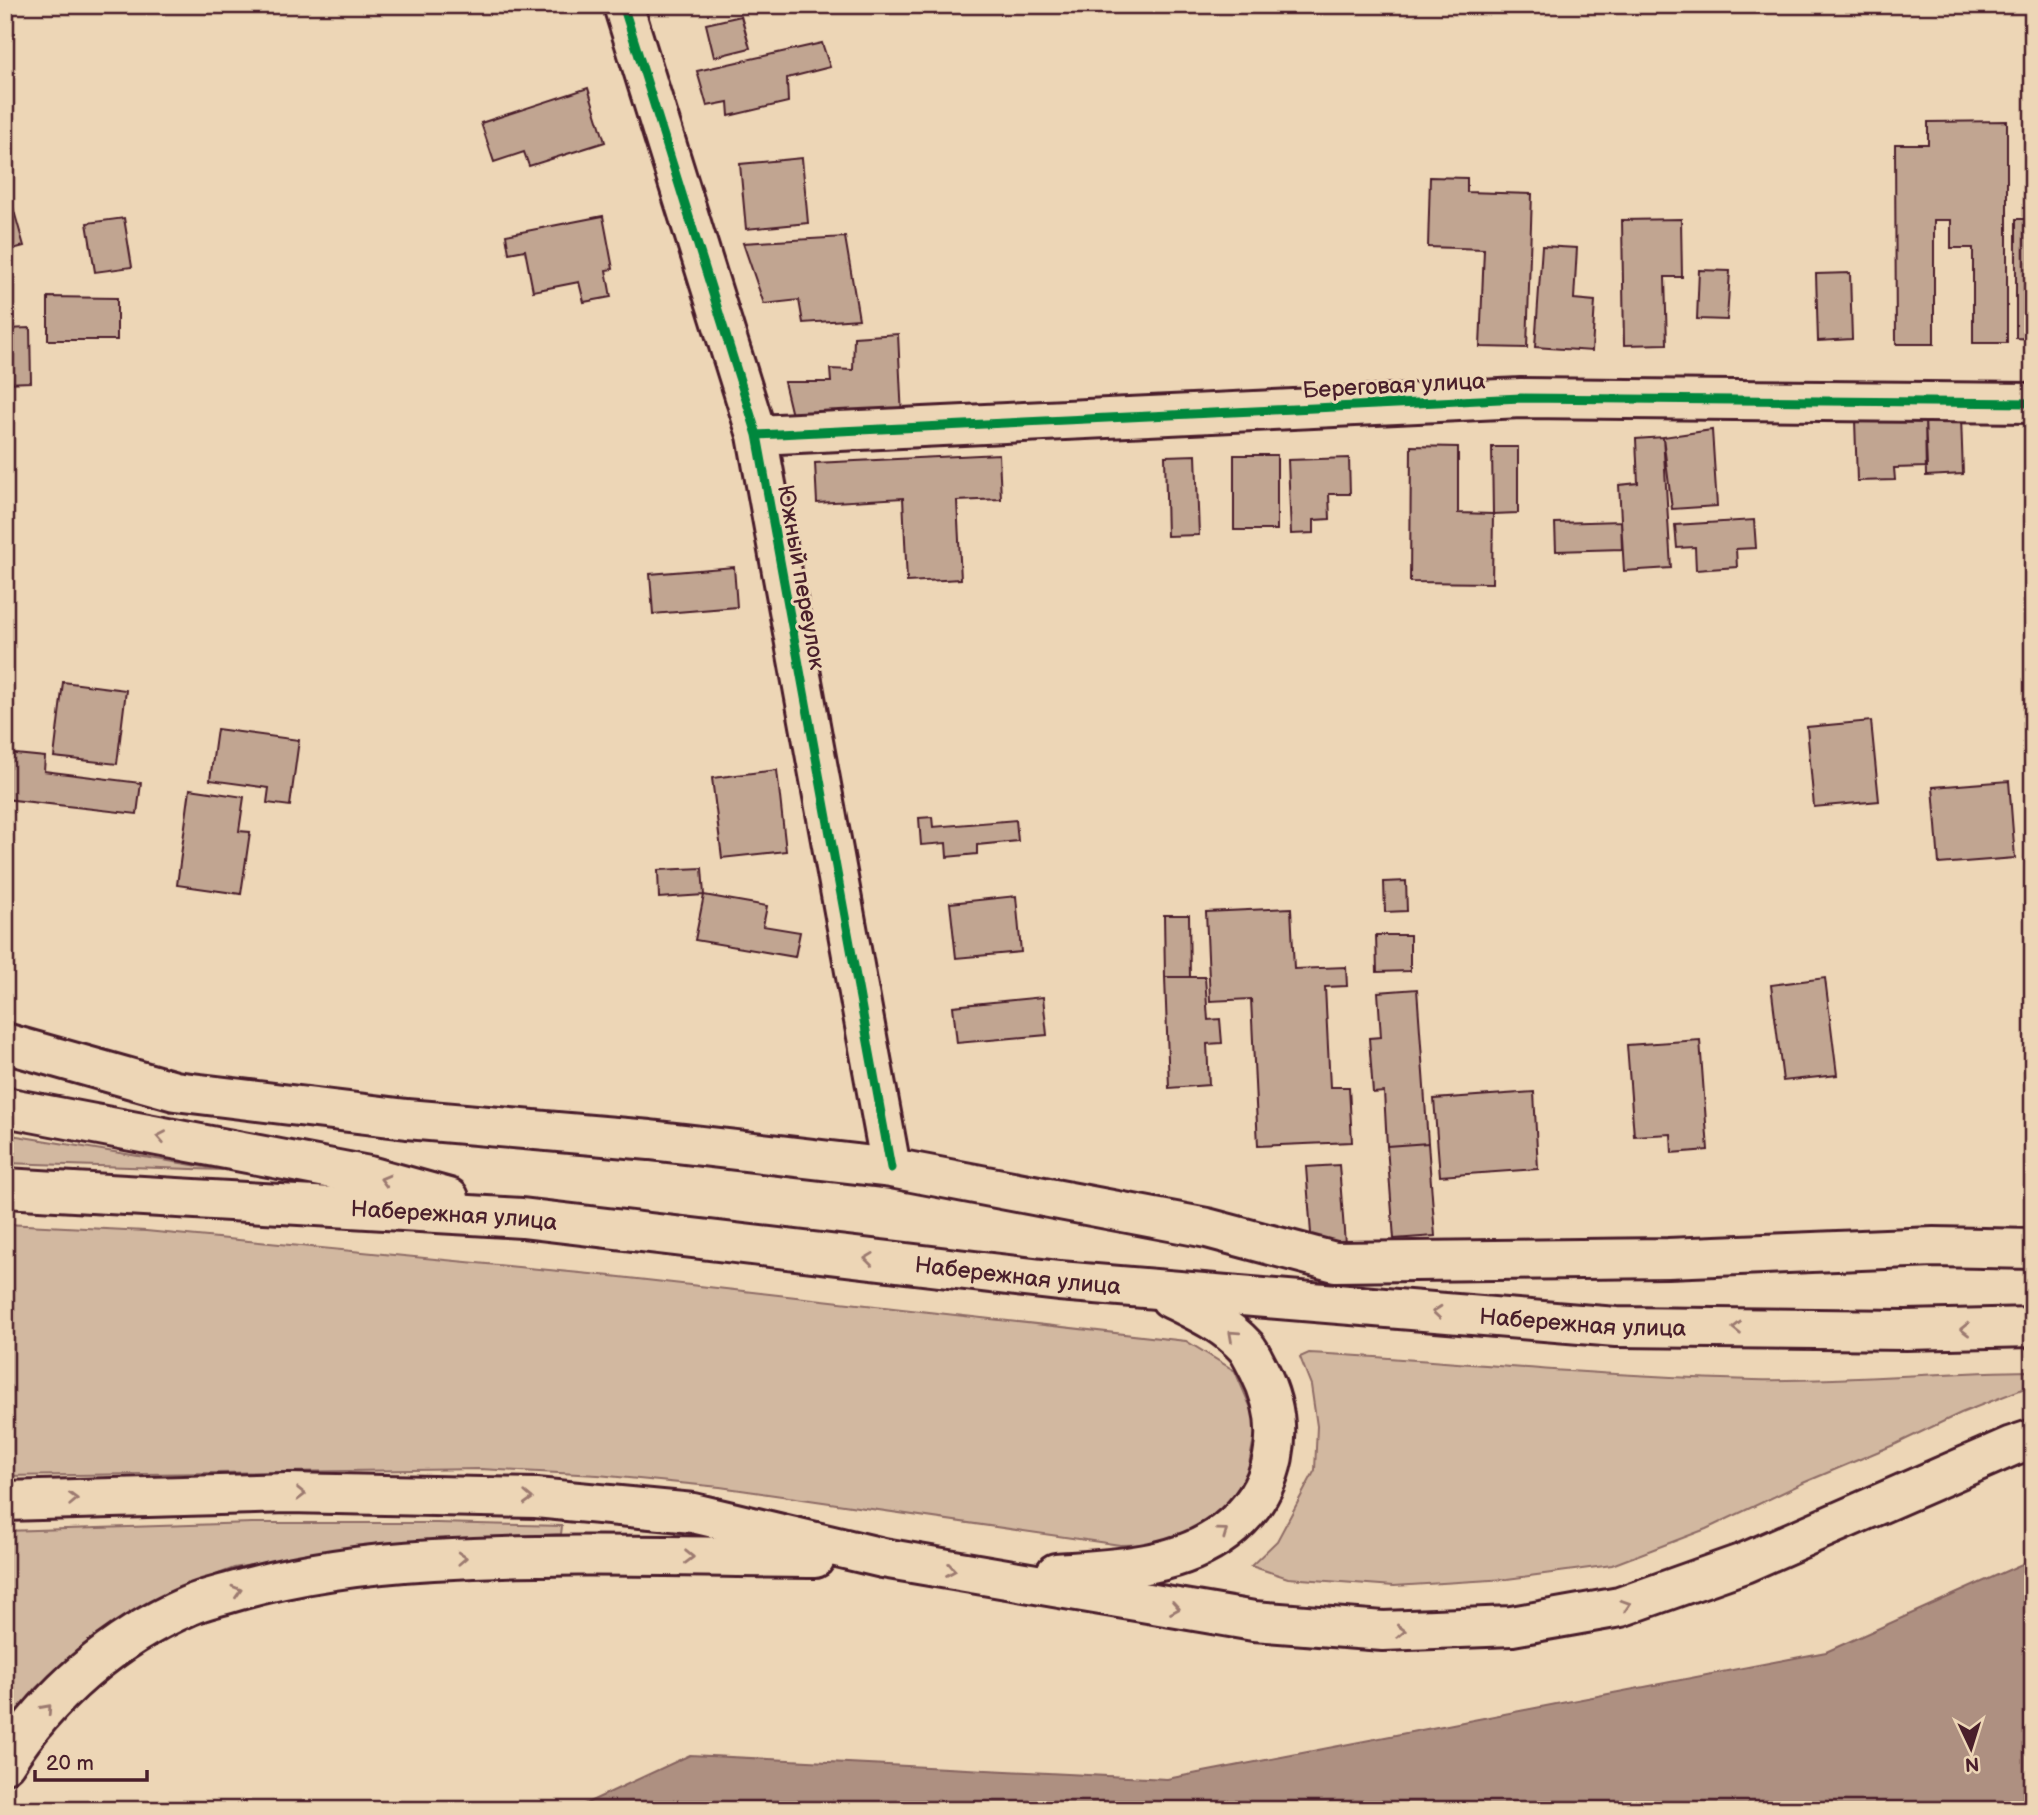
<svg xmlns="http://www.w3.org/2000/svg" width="2038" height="1815" font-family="'Balsamiq Sans',sans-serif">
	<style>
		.green { fill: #d2b8a0; stroke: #8e6c66; stroke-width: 2 }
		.water { fill: #ae9081; stroke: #86635f; stroke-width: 2 }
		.building { fill: #c1a591; stroke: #4a1f2b; stroke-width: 2 }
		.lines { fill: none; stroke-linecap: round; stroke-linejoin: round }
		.minor-casing { stroke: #4a1f2b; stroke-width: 44 }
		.major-casing { stroke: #4a1f2b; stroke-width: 44 }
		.minor { stroke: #edd6b6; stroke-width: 38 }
		.major { stroke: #edd6b6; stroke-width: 38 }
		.cycleway-casing { stroke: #edd6b6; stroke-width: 13 }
		.cycleway { stroke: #00873e; stroke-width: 9 }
		.oneway { stroke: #9c7a70 }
		.labels { text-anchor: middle; stroke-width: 6; stroke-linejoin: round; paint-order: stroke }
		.street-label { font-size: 23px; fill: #4a1f2b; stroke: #edd6b6 }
	</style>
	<rect width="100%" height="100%" fill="#edd6b6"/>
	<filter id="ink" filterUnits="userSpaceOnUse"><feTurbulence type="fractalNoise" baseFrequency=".0143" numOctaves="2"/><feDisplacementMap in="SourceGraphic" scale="14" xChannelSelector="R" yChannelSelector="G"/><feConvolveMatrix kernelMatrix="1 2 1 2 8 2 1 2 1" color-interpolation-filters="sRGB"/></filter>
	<g filter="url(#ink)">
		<!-- green -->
		<path class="green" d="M 5,1134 L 223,1170 L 5,1163 Z
			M 5,1224 L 146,1231 L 611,1276 L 1186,1341 L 1235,1371 L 1257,1422 L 1247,1475 L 1217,1520 L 1169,1544 L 1120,1545 L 720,1487 L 598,1475 L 480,1469 L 5,1476 Z
			M 1309,1353 C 1457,1361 1605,1377 1754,1380 C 1846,1382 1938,1372 2030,1371 L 2033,1385 L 1961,1413 L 1896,1444 L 1803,1483 L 1706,1529 L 1612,1565 L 1507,1579 L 1394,1586 L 1288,1578 L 1251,1566 L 1277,1541 L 1315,1470 L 1317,1426 L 1311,1385 L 1300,1357 Z
			M 252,1523 L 437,1523 L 562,1526 L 561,1534 L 373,1544 L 234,1568 L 159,1597 L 94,1638 L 36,1688 L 5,1729 L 5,1531 Z"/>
		<!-- water -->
		<path class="water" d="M 2033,1559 L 2033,1810 L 572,1810 L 690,1755 L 1167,1779 L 1826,1652 Z"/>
		<!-- building -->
		<path class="building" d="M 741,16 L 750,48 L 714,57 L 706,24 Z
			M 822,43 L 830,67 L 787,78 L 788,102 L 729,116 L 728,102 L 707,106 L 697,71 Z
			M 588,88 L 605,142 L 529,166 L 524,152 L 494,162 L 481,123 Z
			M 2007,121 L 2007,343 L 1973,343 L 1973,248 L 1951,248 L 1951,220 L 1934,220 L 1934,344 L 1896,344 L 1895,144 L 1928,144 L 1928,122 Z
			M 802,158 L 808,223 L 746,229 L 740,164 Z
			M 1430,177 L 1467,178 L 1467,192 L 1532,194 L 1527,348 L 1480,347 L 1484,249 L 1428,247 Z
			M 12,204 L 24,246 L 5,251 L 5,206 Z
			M 603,216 L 613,269 L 606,270 L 611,297 L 584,302 L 579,282 L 533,291 L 525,250 L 509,253 L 506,235 Z
			M 124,218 L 132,267 L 95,272 L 87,223 Z
			M 1681,219 L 1682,277 L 1665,277 L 1667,344 L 1624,345 L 1622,220 Z
			M 2016,219 L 2033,219 L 2033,339 L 2016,338 Z
			M 845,237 L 859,319 L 803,323 L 799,300 L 764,304 L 743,243 Z
			M 1542,246 L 1577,248 L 1574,299 L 1595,301 L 1592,351 L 1535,347 Z
			M 1699,270 L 1730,271 L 1727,320 L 1697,319 Z
			M 1850,273 L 1852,339 L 1818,341 L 1816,274 Z
			M 48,297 L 117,298 L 117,340 L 48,340 Z
			M 30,328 L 31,382 L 5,383 L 5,329 Z
			M 898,334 L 902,418 L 794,424 L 784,382 L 831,382 L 830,369 L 853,370 L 854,337 Z
			M 1925,417 L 1961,417 L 1963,474 L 1926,476 Z
			M 1925,417 L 1927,467 L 1894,468 L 1895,480 L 1857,481 L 1855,420 Z
			M 1712,430 L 1717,506 L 1672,509 L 1663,437 Z
			M 1663,437 L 1671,568 L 1624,571 L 1619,485 L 1638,483 L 1636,439 Z
			M 1411,446 L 1458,447 L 1458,513 L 1493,514 L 1492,583 L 1410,582 Z
			M 1492,447 L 1518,447 L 1518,513 L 1493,514 Z
			M 999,454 L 1001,499 L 957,501 L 961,579 L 907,582 L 903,498 L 817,503 L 815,463 Z
			M 1196,455 L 1199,535 L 1167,536 L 1165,456 Z
			M 1234,455 L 1277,455 L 1277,530 L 1234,530 Z
			M 1349,458 L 1350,494 L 1329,494 L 1330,519 L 1314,520 L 1314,533 L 1291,534 L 1288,460 Z
			M 1754,520 L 1756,548 L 1736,549 L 1737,567 L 1696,570 L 1695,547 L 1677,548 L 1675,525 Z
			M 1621,521 L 1622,549 L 1556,551 L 1555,523 Z
			M 734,567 L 737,607 L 653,614 L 650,574 Z
			M 63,682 L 126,690 L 117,764 L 54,757 Z
			M 1871,721 L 1879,801 L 1814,807 L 1807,727 Z
			M 217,729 L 299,740 L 290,806 L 267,803 L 269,788 L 210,780 Z
			M 5,753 L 45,757 L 44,771 L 141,783 L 137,814 L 5,799 Z
			M 777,770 L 786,851 L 722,858 L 712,778 Z
			M 2009,781 L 2015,858 L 1939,864 L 1933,787 Z
			M 190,789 L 244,797 L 239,831 L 250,832 L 241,894 L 177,885 Z
			M 932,817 L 933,827 L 1016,820 L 1018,841 L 977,845 L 977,854 L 947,857 L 946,843 L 921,845 L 919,818 Z
			M 702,868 L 704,895 L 659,898 L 658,870 Z
			M 1406,881 L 1407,911 L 1385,912 L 1384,882 Z
			M 704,895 L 767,906 L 763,926 L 800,932 L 795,957 L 695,940 Z
			M 1016,896 L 1021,952 L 956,958 L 950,903 Z
			M 1291,908 L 1294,969 L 1346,967 L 1347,986 L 1325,987 L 1330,1087 L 1349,1087 L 1352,1142 L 1258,1146 L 1251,999 L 1210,1001 L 1206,912 Z
			M 1164,915 L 1189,915 L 1190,977 L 1165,977 Z
			M 1376,935 L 1410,935 L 1410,971 L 1377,972 Z
			M 1165,977 L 1205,977 L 1208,1020 L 1220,1019 L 1222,1043 L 1207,1044 L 1209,1085 L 1169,1088 Z
			M 1825,978 L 1837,1075 L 1783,1081 L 1771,985 Z
			M 1417,989 L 1428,1143 L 1387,1146 L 1384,1092 L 1373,1093 L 1369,1038 L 1381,1037 L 1378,992 Z
			M 1043,997 L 1047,1035 L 957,1043 L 953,1006 Z
			M 1700,1040 L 1708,1150 L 1672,1153 L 1671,1134 L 1634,1136 L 1627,1045 Z
			M 1534,1092 L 1538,1169 L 1440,1176 L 1434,1099 Z
			M 1428,1143 L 1435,1236 L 1394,1239 L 1387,1146 Z
			M 1339,1165 L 1345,1244 L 1312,1247 L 1306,1167 Z"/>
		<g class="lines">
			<!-- minor casing -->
			<g class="minor-casing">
				<path id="minor" d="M 623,5 L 757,435 L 891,1168
					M 757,435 L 1521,398 L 2033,403
					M 5,1043 L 175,1091 L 407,1119 L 650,1140 L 891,1168 L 1207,1228 L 1335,1262 L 1668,1258 L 1934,1247 L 2033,1249"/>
			</g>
			<!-- major casing -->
			<g class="major-casing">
				<g id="major">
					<path d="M 5,1107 L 369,1176 L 449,1198"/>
					<path id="s1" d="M 5,1188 L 522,1218 L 1059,1281 L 1616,1327 L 1906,1330 L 2033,1327"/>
					<path d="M 5,1501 L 288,1493 L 536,1498 L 693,1513 L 883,1558 L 1254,1621 L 1383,1631 L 1512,1626 L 1620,1607 L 1744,1563 L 2012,1446 L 2033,1439"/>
					<path d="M 1056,1573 C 1112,1569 1178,1568 1225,1532 C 1277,1492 1289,1428 1259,1370 C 1255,1363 1251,1353 1246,1347 C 1225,1324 1198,1312 1170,1298"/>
					<path d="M 5,1763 C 48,1695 114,1638 188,1606 C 201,1600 215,1597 229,1593 C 295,1573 363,1564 433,1560 C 560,1552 687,1557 815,1558"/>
				</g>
			</g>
			<!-- minor -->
			<use href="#minor" class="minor"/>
			<!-- major -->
			<use href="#major" class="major"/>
			<!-- cycleway casing -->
			<g class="cycleway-casing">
				<path id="cycleway" d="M 623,5 L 757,435 L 891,1168
					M 757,435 L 1521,398 L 2033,403"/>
			</g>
			<!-- cycleway -->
			<use href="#cycleway" class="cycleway"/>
		</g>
		<!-- one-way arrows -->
		<defs><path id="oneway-chevron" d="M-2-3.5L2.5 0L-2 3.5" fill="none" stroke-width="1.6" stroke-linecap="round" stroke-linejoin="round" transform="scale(1.75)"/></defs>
		<g class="oneway">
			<use href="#oneway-chevron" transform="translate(161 1137) rotate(-169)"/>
			<use href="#oneway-chevron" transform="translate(385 1180) rotate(-165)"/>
			<use href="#oneway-chevron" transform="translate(869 1259) rotate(-173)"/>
			<use href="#oneway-chevron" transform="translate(1437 1312) rotate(-175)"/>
			<use href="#oneway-chevron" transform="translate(1737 1328) rotate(-179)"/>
			<use href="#oneway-chevron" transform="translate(1965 1329) rotate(179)"/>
			<use href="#oneway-chevron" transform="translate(1233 1335) rotate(-138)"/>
			<use href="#oneway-chevron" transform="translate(301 1494) rotate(1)"/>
			<use href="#oneway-chevron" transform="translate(528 1498) rotate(2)"/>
			<use href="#oneway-chevron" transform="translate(73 1499) rotate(-2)"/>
			<use href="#oneway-chevron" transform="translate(1223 1532) rotate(-36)"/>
			<use href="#oneway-chevron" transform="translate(689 1557) rotate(1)"/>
			<use href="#oneway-chevron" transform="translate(462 1558) rotate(-3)"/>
			<use href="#oneway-chevron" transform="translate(951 1570) rotate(10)"/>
			<use href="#oneway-chevron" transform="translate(237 1591) rotate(-17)"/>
			<use href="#oneway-chevron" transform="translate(1626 1605) rotate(-18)"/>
			<use href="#oneway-chevron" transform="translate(1175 1608) rotate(10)"/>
			<use href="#oneway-chevron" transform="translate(1401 1631) rotate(-2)"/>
			<use href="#oneway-chevron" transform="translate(47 1709) rotate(-48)"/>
		</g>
	</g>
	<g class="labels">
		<!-- street labels -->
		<g class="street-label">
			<text transform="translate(1394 385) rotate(-3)" y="8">Береговая улица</text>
			<text transform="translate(802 577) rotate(80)" y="8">Южный переулок</text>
			<text dy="8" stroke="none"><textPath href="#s1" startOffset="450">Набережная улица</textPath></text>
			<text dy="8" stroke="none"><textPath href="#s1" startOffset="1017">Набережная улица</textPath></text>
			<text dy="8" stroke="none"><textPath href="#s1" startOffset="1584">Набережная улица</textPath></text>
		</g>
	</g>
	<!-- margin -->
	<rect width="2038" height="1815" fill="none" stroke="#edd6b6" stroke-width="28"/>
	<rect x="14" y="14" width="2010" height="1787" fill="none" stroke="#4a1f2b" stroke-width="2.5" filter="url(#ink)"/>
	<!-- north arrow -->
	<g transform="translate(1971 1748) rotate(176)" stroke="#edd6b6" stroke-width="5" paint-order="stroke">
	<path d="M0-5L12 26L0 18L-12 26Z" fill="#4a1f2b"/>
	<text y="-10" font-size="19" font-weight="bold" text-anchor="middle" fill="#4a1f2b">N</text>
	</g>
	<!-- scale -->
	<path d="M35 1770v10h112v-10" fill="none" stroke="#4a1f2b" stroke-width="3.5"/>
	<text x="46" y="1770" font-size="21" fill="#4a1f2b" stroke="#edd6b6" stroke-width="5" paint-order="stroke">20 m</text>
</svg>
